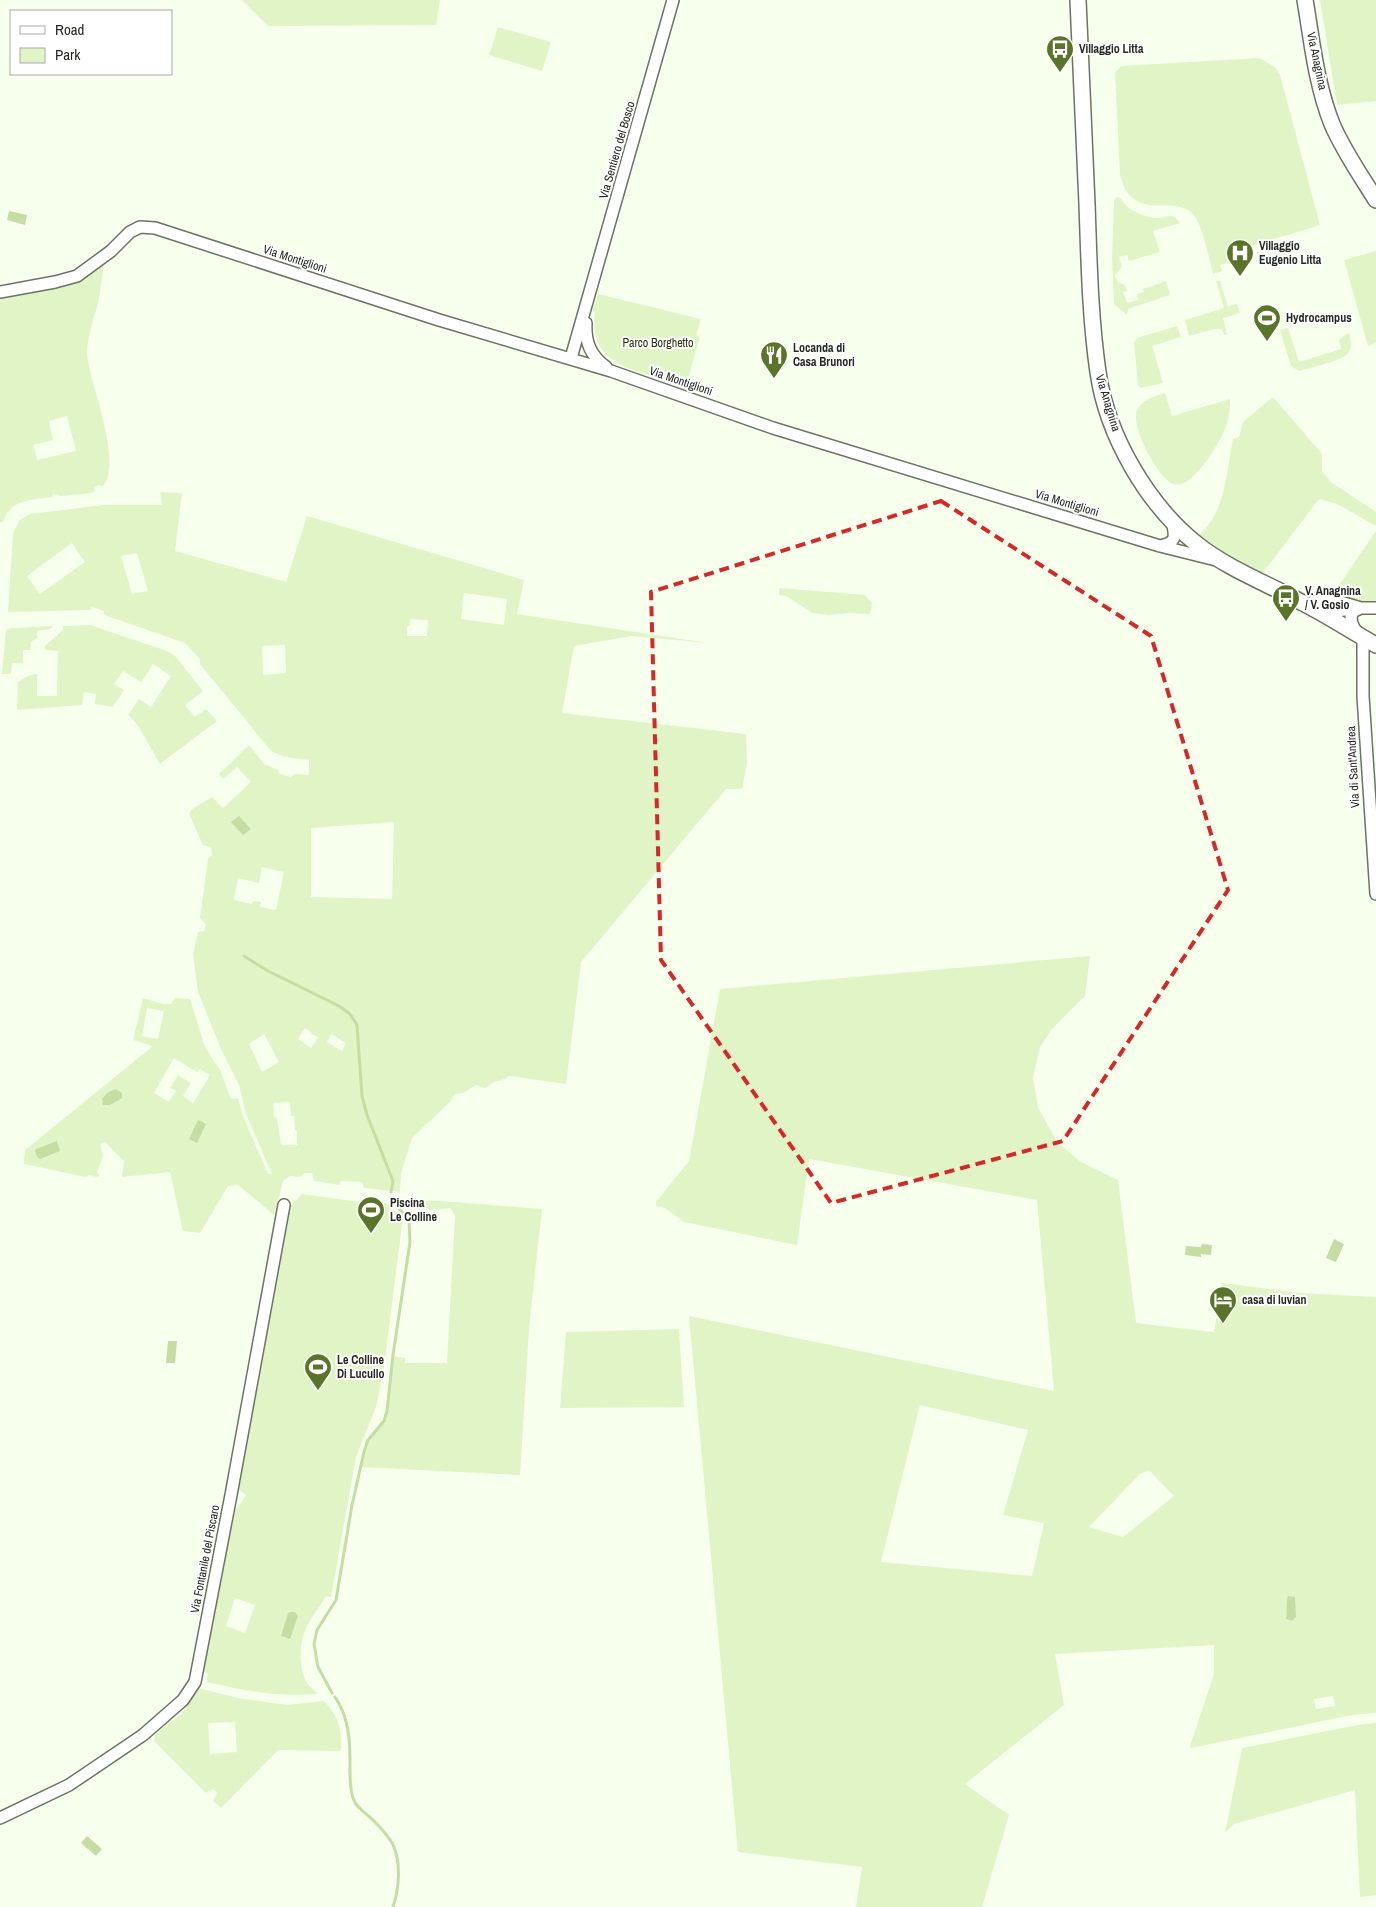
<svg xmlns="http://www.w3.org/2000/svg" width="1376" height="1907" font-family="'Archivo Narrow',sans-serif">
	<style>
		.green { fill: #e1f4c6; fill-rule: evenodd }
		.water { fill: #c5dda3 }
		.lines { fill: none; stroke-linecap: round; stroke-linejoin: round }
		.stream { stroke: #c5dda3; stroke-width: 3 }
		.street-casing { stroke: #6d7364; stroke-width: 14 }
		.secondary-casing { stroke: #6d7364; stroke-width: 18 }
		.street { stroke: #fff; stroke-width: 11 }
		.secondary { stroke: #fff; stroke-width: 15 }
		.marked { fill: none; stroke: #d62828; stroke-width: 4; stroke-dasharray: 10 6; stroke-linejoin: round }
		.labels { text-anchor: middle; stroke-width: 4; stroke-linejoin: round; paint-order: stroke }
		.poi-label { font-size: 12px; font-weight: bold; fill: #262922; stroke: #fff; text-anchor: start }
		.street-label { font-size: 12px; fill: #262922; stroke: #fff }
		.park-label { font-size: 12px; fill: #26340a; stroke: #fff }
	</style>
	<rect width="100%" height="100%" fill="#f7ffed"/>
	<!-- green -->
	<path class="green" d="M 242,0 L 440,0 L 436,25 L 268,26 Z
		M 1320,0 L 1376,0 L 1376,101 L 1337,105 Z
		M 498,27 L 551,42 L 542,71 L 489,55 Z
		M 1259,58 L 1275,67 L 1280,75 L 1320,225 L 1248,247 L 1250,256 L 1220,265 L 1222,271 L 1213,274 C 1210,261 1202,227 1196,218 C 1178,189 1132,228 1120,174 L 1115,73 L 1121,66 Z
		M 1117,197 L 1121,198 C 1126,210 1145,218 1159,218 C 1163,218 1167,216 1171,216 C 1175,217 1178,220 1180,223 L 1153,231 L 1160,252 L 1129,261 L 1127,255 L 1119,257 L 1122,266 L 1115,276 L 1118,282 L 1125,285 L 1127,291 L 1123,292 L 1127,303 L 1138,300 L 1137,294 L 1144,292 L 1143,289 L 1166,281 L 1170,295 L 1128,309 L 1127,315 L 1114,304 L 1112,257 L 1114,201 Z
		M 1376,251 L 1376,343 L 1368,346 L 1344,260 Z
		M 104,263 C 102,276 101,289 98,302 C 94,320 84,343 88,362 C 93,390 122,463 103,486 L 98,485 L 94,488 L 95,491 L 92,493 L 61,496 L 58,494 L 53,494 L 52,497 C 32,500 10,499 3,522 L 0,522 L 0,297 C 37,294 74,285 104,263 ZM 67,416 L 76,451 L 37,460 L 33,445 L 53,440 L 49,421 Z
		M 1216,281 L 1220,281 L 1228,307 L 1237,304 L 1240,313 L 1223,318 L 1227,334 L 1224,335 L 1222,329 L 1214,329 L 1189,336 L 1185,320 L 1224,308 Z
		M 598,294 L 701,319 L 696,335 L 700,337 L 688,378 L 673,373 L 670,381 C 633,370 587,363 595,312 L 592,311 Z
		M 1177,326 L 1181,337 L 1152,346 L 1163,383 L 1140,388 L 1138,385 L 1134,342 L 1137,338 Z
		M 1288,328 L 1299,362 L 1341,349 L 1339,340 L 1349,332 C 1351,340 1353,349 1346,355 C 1340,361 1309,368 1299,371 L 1292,367 L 1290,363 L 1280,330 Z
		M 1165,393 L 1172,416 L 1230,399 C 1230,409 1229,420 1225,429 C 1219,444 1191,491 1173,484 C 1158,478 1130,426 1137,411 C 1141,400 1155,396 1165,393 Z
		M 1273,397 L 1322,454 L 1322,471 L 1331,482 L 1376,512 L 1376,526 L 1337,504 L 1319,499 L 1262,574 L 1239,564 L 1197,537 C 1226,513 1226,474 1233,439 L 1239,437 L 1243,422 Z
		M 160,492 L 182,493 L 175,551 L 286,582 L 307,516 L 524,580 L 517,614 L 708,643 L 632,636 L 574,646 L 562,713 L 746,734 L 747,764 L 742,789 L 726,789 L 581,962 L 566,1084 L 509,1076 L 505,1079 L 494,1082 L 485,1088 L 476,1085 L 463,1093 L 455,1094 L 451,1101 L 412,1138 L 401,1173 L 400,1192 L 364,1188 L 362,1182 L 341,1181 L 339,1185 L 314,1181 L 312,1173 L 304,1173 L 300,1177 L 290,1176 L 283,1181 L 274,1215 L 238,1185 L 228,1186 L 200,1233 L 183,1231 L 170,1172 L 122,1177 L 124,1161 L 105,1142 L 100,1144 L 103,1156 L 97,1173 L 100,1175 L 97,1177 L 89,1175 L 86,1177 L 24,1164 L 25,1150 L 153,1046 L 133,1040 L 143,998 L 163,1004 L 171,1004 L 175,998 L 190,999 L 205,1047 L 220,1070 L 231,1099 L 238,1098 L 243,1116 L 268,1174 L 272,1174 L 246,1114 L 239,1085 L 221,1049 L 198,992 L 193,954 L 198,932 L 204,931 L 206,924 L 200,918 L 208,859 L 212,855 L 211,847 L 203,845 L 189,814 L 192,809 L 212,797 L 223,808 L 251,782 L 237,767 L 223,779 L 219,774 L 249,745 L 264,764 L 278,770 L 280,774 L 291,777 L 295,774 L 309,775 L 309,760 L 285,757 L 271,751 L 200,664 L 200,659 L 185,643 L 104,615 L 104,611 L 92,607 L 90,610 L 8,612 L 13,533 L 20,520 L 30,514 L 104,505 L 162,505 ZM 72,543 L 85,562 L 40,594 L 27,576 ZM 137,553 L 148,591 L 132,594 L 121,556 ZM 464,593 L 507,599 L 504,625 L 461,619 ZM 410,619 L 428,620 L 427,636 L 407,636 L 407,626 L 410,626 ZM 285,645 L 286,673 L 263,675 L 262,646 ZM 394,822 L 392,899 L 311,897 L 311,828 ZM 262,867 L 284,872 L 276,910 L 260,907 L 261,902 L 254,901 L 251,904 L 234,900 L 238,878 L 259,883 ZM 147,1008 L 164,1011 L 158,1039 L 142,1036 ZM 305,1028 L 318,1038 L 311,1048 L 298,1039 ZM 264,1034 L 279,1062 L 262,1072 L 249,1044 ZM 331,1034 L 346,1043 L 342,1051 L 327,1042 ZM 174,1058 L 197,1072 L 200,1069 L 210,1075 L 193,1103 L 183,1096 L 191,1083 L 178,1075 L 170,1088 L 176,1091 L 169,1102 L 154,1093 ZM 290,1102 L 291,1116 L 294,1116 L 295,1130 L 297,1130 L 297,1145 L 281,1145 L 277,1118 L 274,1117 L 273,1103 Z
		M 1376,531 L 1376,603 L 1361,602 L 1333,594 Z
		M 779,588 L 865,595 L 872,603 L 870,614 L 848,613 L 829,615 L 813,613 L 786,596 L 779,595 Z
		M 90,625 L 167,651 L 175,656 L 203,691 L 185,705 L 195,717 L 206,709 L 217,721 L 160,764 L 137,724 L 128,715 L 139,699 L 151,707 L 171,676 L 153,664 L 141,682 L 123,671 L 114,684 L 124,690 L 113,707 L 95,704 L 96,694 L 84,692 L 82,705 L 17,710 L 18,682 L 30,675 L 37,674 L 37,696 L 57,696 L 58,651 L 45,650 L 45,646 L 63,630 L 63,626 Z
		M 53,626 L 50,629 L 37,631 L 37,638 L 31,642 L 30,650 L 23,650 L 23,663 L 12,663 L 11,674 L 2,674 L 6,630 L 11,628 Z
		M 1090,956 L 1085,996 L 1052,1029 L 1040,1047 L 1033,1078 L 1038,1108 L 1058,1143 L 1081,1162 L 1118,1180 L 1136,1323 L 1214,1332 L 1222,1283 L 1301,1293 L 1376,1297 L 1376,1713 L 1352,1715 L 1191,1748 L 1190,1746 L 1214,1674 L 1214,1645 L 1055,1654 L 1064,1705 L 965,1784 L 1009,1815 L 982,1907 L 856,1907 L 862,1867 L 738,1852 L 689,1316 L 1054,1391 L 1037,1200 L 809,1159 L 797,1245 L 684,1222 L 665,1208 L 656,1206 L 656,1202 L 689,1161 L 720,989 ZM 920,1405 L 1028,1430 L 1003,1515 L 1044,1523 L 1032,1576 L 881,1562 ZM 1149,1470 L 1174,1496 L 1123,1537 L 1089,1527 L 1140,1474 ZM 1333,1696 L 1335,1706 L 1316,1709 L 1314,1699 Z
		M 302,1194 L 359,1202 L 385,1203 L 403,1217 L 383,1374 L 376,1407 L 356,1457 L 331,1597 L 326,1596 C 319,1608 309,1620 304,1633 C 299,1647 299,1670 307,1683 C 310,1687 315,1691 318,1694 C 278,1697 245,1691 207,1682 L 208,1674 L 203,1671 L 233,1514 L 246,1495 L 238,1489 L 288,1209 ZM 235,1598 L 255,1605 L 245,1633 L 226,1626 Z
		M 421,1201 L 441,1201 L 542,1209 L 529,1328 L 520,1475 L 360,1467 L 368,1440 L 384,1421 L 393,1356 L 405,1358 L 405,1363 L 447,1363 L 455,1216 L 450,1208 L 429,1210 Z
		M 679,1329 L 684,1407 L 560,1408 L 566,1332 Z
		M 198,1688 L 238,1698 L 287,1705 L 324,1701 C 339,1716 342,1730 341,1751 L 278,1750 L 221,1808 L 213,1801 L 217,1793 L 213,1789 L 206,1793 L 154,1741 L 155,1735 L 181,1714 ZM 235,1722 L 237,1752 L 210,1754 L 208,1723 Z
		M 1376,1723 L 1376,1895 L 1360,1897 L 1355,1790 L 1234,1824 L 1225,1833 L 1242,1748 L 1357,1725 Z"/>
	<!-- water -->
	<path class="water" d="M 9,211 L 27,215 L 25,225 L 7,220 Z
		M 239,816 L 251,829 L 243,835 L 231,822 Z
		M 116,1089 L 122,1093 L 122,1098 L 110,1105 L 103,1105 L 102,1099 L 108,1092 Z
		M 198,1120 L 206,1124 L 197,1143 L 189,1139 Z
		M 57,1141 L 60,1151 L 40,1159 L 37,1157 L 35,1151 L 36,1149 Z
		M 1334,1239 L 1344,1244 L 1336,1262 L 1326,1258 Z
		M 1202,1244 L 1212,1245 L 1211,1255 L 1201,1254 L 1201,1257 L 1185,1255 L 1186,1246 L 1201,1247 Z
		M 168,1341 L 177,1341 L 175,1363 L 166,1363 Z
		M 1288,1596 L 1295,1597 L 1296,1617 L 1292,1621 L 1286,1619 C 1288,1610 1285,1606 1288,1596 Z
		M 291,1612 L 295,1612 L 298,1616 L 290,1639 L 281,1636 L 288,1613 Z
		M 87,1836 L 102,1849 L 96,1856 L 81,1843 Z"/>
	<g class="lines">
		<!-- stream -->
		<path class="stream" d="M 244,956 L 268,971 L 339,1006 L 350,1014 L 357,1025 L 362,1096 L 367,1115 L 393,1181 L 391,1192
			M 332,1693 L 318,1667 L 314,1644 L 317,1630 L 336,1600 L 352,1505 L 364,1452 L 368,1440 L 384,1421 L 387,1411 L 393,1355 L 410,1242 L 409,1220 L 395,1204
			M 335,1697 C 348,1716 350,1738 350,1760 C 350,1773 349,1785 353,1798 C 357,1809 365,1812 373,1820 C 380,1827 390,1837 394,1847 C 401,1865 399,1889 393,1907"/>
		<!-- street casing -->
		<g class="street-casing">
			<path id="street" d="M 0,292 L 55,282 L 77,276 L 111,251 L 130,232 L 140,227 L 155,228 L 439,320 L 611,371 L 773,428 L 1160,546 L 1216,560
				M 586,323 C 585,343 591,356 606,367
				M 571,358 L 673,0
				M 1160,546 C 1178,542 1175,536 1172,521
				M 1307,604 L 1327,598 L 1361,608 L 1376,608
				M 1361,608 L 1354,611 L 1351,616 C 1351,626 1355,631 1363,637 L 1363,696 L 1376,894
				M 1323,613 L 1357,608
				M 0,1818 L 69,1785 L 143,1735 L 183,1700 L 195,1682 L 231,1495 L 284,1205"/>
		</g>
		<!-- secondary casing -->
		<g class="secondary-casing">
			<path id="secondary" d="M 1078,0 C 1081,68 1084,136 1087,204 C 1089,260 1090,317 1098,372 C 1107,436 1148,506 1198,545 C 1227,568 1268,584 1301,602 C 1327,615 1351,631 1376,645
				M 1305,0 C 1312,41 1316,84 1332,124 C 1343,150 1361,176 1376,200"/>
		</g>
		<!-- street -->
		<use href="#street" class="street"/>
		<!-- secondary -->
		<use href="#secondary" class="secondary"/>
	</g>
	<!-- marked area -->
	<path class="marked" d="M 941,501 L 1151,636 L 1228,890 L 1063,1141 L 831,1203 L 661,960 L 651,592 Z"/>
	<!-- icons -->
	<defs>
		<g id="bus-pin" transform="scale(1.4375)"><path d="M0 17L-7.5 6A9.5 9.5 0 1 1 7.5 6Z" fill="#5a7529" stroke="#fff"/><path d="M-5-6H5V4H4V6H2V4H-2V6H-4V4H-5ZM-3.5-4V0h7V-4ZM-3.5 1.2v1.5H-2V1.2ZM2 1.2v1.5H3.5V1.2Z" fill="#fff"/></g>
		<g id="hospital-pin" transform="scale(1.4375)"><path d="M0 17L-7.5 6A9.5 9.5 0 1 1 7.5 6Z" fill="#5a7529" stroke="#fff"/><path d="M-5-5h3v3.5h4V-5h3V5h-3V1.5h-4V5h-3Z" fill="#fff"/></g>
		<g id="stadium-pin" transform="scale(1.4375)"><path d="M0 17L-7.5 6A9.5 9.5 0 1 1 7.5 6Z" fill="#5a7529" stroke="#fff"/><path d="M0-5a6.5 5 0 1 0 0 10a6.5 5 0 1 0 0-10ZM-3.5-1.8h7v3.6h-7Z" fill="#fff"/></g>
		<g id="restaurant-pin" transform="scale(1.4375)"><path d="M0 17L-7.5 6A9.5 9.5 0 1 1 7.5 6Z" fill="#5a7529" stroke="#fff"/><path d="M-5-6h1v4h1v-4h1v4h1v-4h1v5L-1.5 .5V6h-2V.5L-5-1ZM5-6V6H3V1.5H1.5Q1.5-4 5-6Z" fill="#fff"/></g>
		<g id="hotel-pin" transform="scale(1.4375)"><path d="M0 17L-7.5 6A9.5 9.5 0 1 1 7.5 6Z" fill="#5a7529" stroke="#fff"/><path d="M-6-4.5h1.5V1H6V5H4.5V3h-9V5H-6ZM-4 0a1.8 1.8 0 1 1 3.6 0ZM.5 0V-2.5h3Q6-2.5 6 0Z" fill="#fff"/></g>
	</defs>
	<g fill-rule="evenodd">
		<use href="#bus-pin" x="1060" y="49"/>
		<use href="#hospital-pin" x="1240" y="253"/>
		<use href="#stadium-pin" x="1267" y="318"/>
		<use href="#restaurant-pin" x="774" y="355"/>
		<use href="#bus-pin" x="1286" y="598"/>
		<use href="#stadium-pin" x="371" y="1210"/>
		<use href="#hotel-pin" x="1223" y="1300"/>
		<use href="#stadium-pin" x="318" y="1367"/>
	</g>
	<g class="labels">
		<!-- poi labels -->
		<g class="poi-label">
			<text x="1079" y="53">Villaggio Litta</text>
			<text x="1259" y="250">Villaggio<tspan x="1259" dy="14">Eugenio Litta</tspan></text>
			<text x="1286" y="322">Hydrocampus</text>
			<text x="793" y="352">Locanda di<tspan x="793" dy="14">Casa Brunori</tspan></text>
			<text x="1305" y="595">V. Anagnina<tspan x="1305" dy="14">/ V. Gosio</tspan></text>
			<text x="390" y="1207">Piscina<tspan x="390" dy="14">Le Colline</tspan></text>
			<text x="1242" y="1304">casa di luvian</text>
			<text x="337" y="1364">Le Colline<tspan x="337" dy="14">Di Lucullo</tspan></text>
		</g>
		<!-- street labels -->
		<g class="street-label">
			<text transform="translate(1317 61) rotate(78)" y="4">Via Anagnina</text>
			<text transform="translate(617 150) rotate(-74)" y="4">Via Sentiero del Bosco</text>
			<text transform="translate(295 259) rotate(18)" y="4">Via Montiglioni</text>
			<text transform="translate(681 381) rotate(19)" y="4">Via Montiglioni</text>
			<text transform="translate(1108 403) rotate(73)" y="4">Via Anagnina</text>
			<text transform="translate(1067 503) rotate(17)" y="4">Via Montiglioni</text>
			<text transform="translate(1353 767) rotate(-93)" y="4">Via di Sant'Andrea</text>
			<text transform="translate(205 1559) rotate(-79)" y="4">Via Fontanile del Piscaro</text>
		</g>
		<!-- park labels -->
		<g class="park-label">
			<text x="658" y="347">Parco Borghetto</text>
		</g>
	</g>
	<!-- legend -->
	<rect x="10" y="10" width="162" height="65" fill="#ffffff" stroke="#a8a9a7"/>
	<rect x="20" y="26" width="25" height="8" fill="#ffffff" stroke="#a8a9a7"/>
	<text x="55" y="35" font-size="15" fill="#262922">Road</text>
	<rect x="20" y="48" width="25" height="15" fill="#e1f4c6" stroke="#a8a9a7"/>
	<text x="55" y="60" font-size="15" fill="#262922">Park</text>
</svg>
